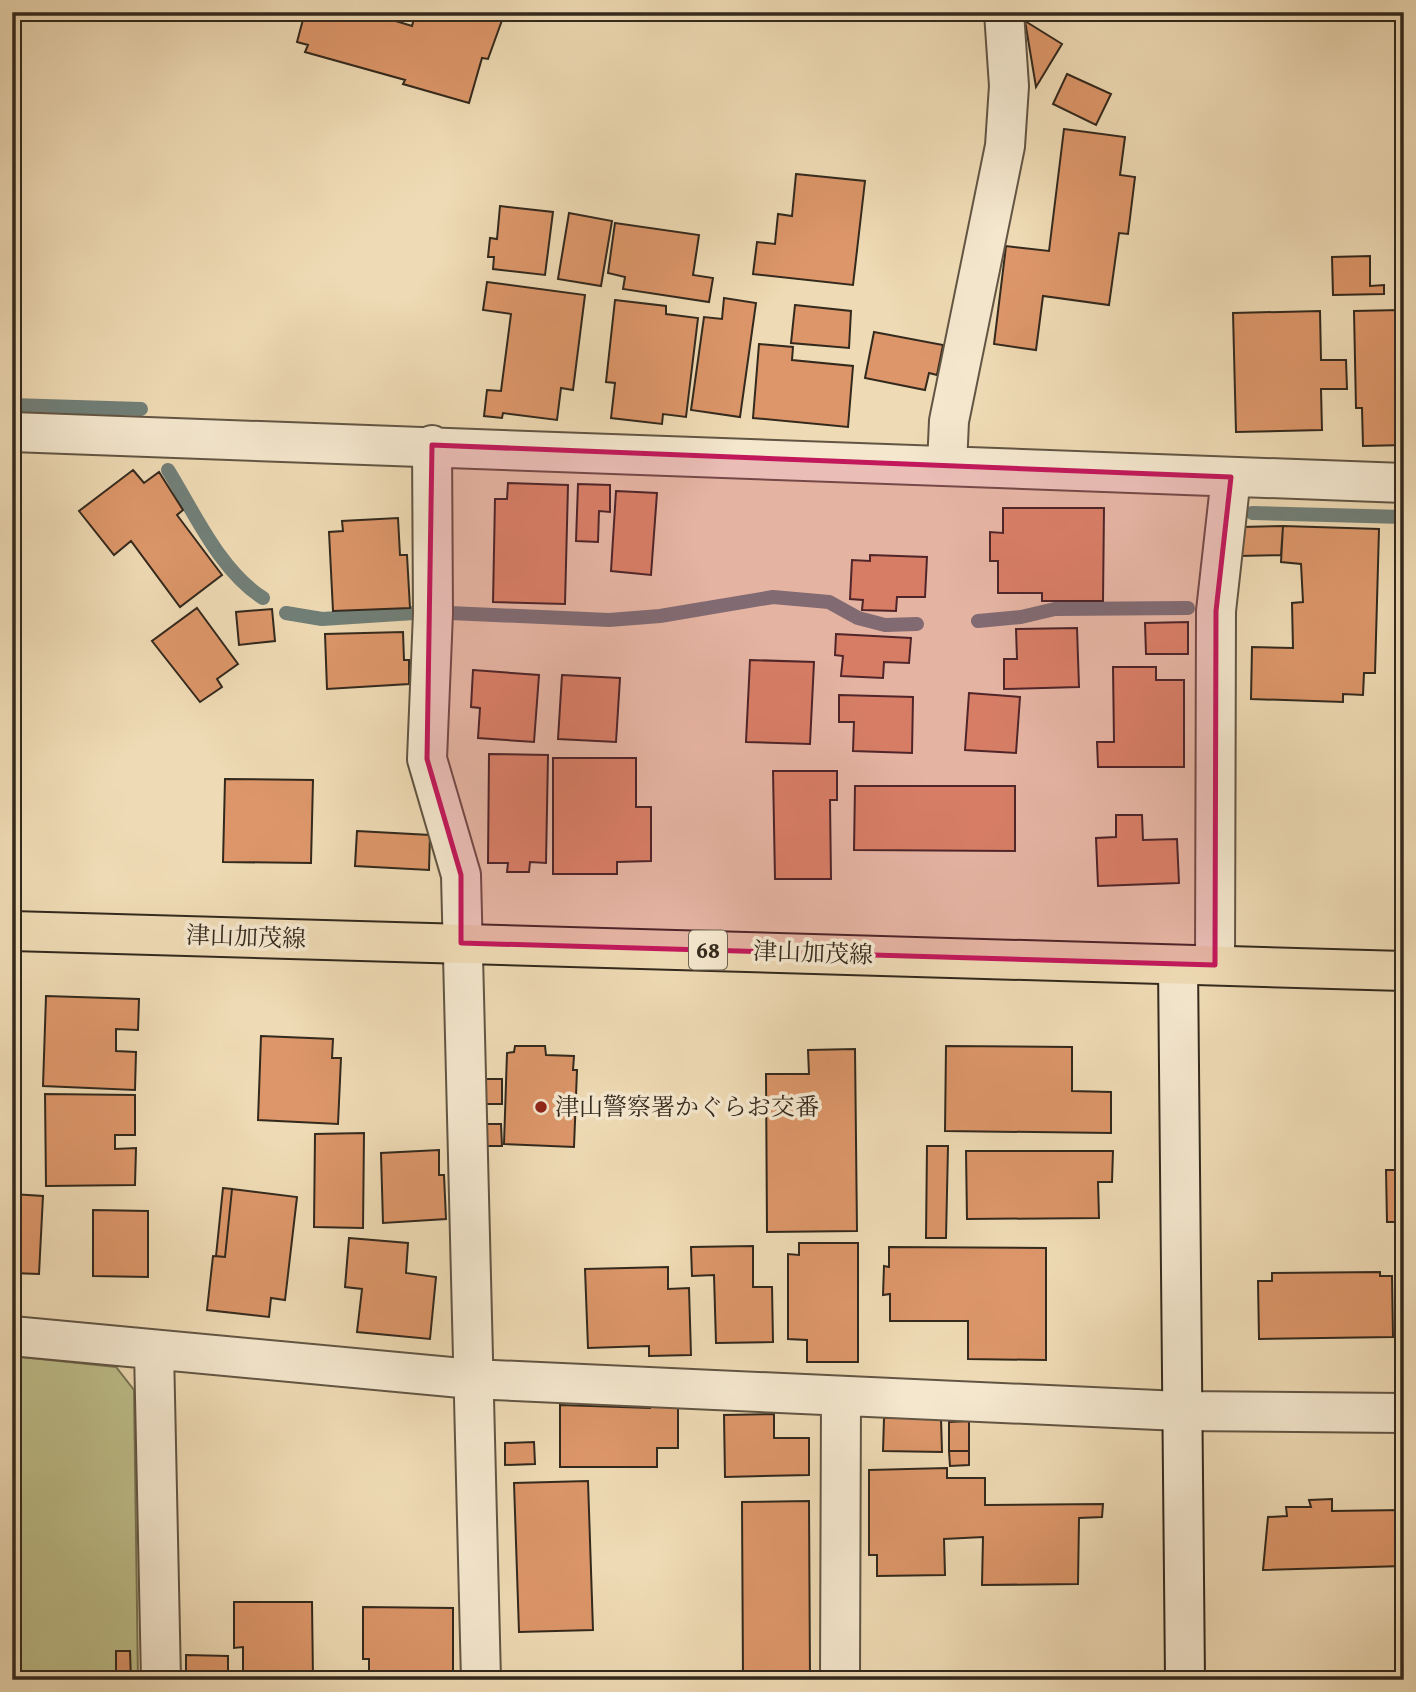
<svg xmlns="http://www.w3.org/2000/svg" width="1416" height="1692" font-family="'Gentium Book Plus','Noto Serif JP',serif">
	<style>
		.green { fill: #bdbe8a; stroke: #787454; stroke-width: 2 }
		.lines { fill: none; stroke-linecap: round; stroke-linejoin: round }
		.stream { stroke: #717f78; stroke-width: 14 }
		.building { fill: #dc9669; stroke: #33291d; stroke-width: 2 }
		.street-casing { stroke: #625543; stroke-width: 42 }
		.secondary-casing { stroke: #33291d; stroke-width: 42 }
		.primary-casing { stroke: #33291d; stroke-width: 42 }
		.street { stroke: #f4e7ce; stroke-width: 38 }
		.secondary { stroke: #f4e7ce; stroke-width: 38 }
		.primary { stroke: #eedab4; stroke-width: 38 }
		.marked { fill: #c2185b; fill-opacity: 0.2; stroke: #c2185b; stroke-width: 5; stroke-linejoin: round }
		.poi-dot { fill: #8f2418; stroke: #f4e7ce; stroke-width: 2.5 }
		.labels { text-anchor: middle; stroke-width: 7; stroke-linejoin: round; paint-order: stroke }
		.shield { fill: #f4e7ce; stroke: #6d6252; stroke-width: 2 }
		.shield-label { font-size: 23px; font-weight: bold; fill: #33291d }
		.street-label { font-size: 24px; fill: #33291d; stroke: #f4e7ce }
		.poi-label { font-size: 24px; fill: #33291d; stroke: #f4e7ce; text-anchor: start }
	</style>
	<rect width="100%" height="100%" fill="#eedab4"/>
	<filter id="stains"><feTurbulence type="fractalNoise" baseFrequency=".00286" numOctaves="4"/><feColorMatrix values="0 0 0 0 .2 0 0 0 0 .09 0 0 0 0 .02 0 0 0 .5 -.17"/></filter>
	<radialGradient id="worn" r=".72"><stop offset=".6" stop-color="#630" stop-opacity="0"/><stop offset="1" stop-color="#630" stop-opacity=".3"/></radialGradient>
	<!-- green -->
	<path class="green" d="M 12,1356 L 116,1367 L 134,1390 L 138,1680 L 12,1680 Z"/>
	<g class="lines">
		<!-- stream -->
		<path class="stream" d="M 12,405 L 141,409
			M 168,470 C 194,512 220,571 263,598
			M 1252,513 L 1404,517
			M 286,613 L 322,619 L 414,613
			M 450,613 L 609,620 L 660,616 L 773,597 L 829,602 L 858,618 L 885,625 L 917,624
			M 978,621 L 1021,617 L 1055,609 L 1188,608"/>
	</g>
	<!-- building -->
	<path class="building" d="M 305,12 L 366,12 L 412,26 L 416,12 L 505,12 L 488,59 L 482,58 L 469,103 L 403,84 L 405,80 L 305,52 L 308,45 L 297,42 Z
		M 1025,21 L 1062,44 L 1036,87 Z
		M 1067,74 L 1111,94 L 1096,125 L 1053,104 Z
		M 1064,129 L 1125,137 L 1120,175 L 1135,177 L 1128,234 L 1119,233 L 1109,305 L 1043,296 L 1036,350 L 994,344 L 1006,246 L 1049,251 Z
		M 796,174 L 865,181 L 853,285 L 753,274 L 757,242 L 775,244 L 778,214 L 792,216 Z
		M 500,206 L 553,212 L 545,275 L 493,269 L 494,257 L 488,257 L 490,238 L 497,239 Z
		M 569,213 L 612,221 L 601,286 L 558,279 Z
		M 615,223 L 699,235 L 693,275 L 713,278 L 709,302 L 623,289 L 625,277 L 608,273 Z
		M 1370,256 L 1370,286 L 1384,285 L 1384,294 L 1333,295 L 1332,257 Z
		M 487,282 L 585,295 L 573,390 L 561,388 L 557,420 L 503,413 L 502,418 L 484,416 L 487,390 L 501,391 L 511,314 L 483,310 Z
		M 724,298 L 756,303 L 740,417 L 691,410 L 704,317 L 722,319 Z
		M 615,300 L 666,306 L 666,314 L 698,318 L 686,417 L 663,414 L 662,424 L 611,418 L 615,383 L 606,382 Z
		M 795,305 L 851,311 L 849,348 L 791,343 Z
		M 1400,310 L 1401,328 L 1404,328 L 1404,445 L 1363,446 L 1362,408 L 1356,408 L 1354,311 Z
		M 1320,311 L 1321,360 L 1346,360 L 1347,389 L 1321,389 L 1322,430 L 1236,432 L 1233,313 Z
		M 874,332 L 943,345 L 937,375 L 929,373 L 925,390 L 865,378 Z
		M 759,344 L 793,347 L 792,360 L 853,366 L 848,427 L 753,418 Z
		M 133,470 L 144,483 L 159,472 L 183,510 L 177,515 L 222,575 L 180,607 L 131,541 L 114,555 L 79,511 Z
		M 508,483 L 568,485 L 565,604 L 493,602 L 495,499 L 507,499 Z
		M 578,484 L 610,485 L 610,512 L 599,511 L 598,542 L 576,541 Z
		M 616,491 L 657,493 L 651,575 L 611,571 Z
		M 1003,508 L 1104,508 L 1103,601 L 1042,601 L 1042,593 L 998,593 L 998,561 L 990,561 L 990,532 L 1003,533 Z
		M 398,518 L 400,555 L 407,555 L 410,608 L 333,611 L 329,532 L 343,531 L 342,521 Z
		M 1283,526 L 1379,529 L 1375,673 L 1364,673 L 1363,695 L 1343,694 L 1343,702 L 1251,699 L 1252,647 L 1293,648 L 1292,603 L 1303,602 L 1301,564 L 1281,562 Z
		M 1283,526 L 1281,555 L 1239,556 L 1241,527 Z
		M 1404,538 L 1404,621 L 1399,621 L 1396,539 Z
		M 870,555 L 927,557 L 925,597 L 897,597 L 896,611 L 862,610 L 863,600 L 850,599 L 852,560 L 870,561 Z
		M 197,608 L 238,664 L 217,679 L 222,687 L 200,702 L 152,641 Z
		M 272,609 L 275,641 L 239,645 L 236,612 Z
		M 1188,622 L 1188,654 L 1146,654 L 1145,623 Z
		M 1077,628 L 1079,687 L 1004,689 L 1004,659 L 1017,659 L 1016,629 Z
		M 403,632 L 404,660 L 409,660 L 409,684 L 327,689 L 325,634 Z
		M 836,634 L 911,638 L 909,663 L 884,662 L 883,678 L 841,676 L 843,656 L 835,655 Z
		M 750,660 L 814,662 L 810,744 L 746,742 Z
		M 1113,667 L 1156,667 L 1156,680 L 1184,680 L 1184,767 L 1098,767 L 1097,742 L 1114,742 Z
		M 473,670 L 539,675 L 534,742 L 478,738 L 480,708 L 471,707 Z
		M 562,675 L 620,678 L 616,742 L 558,739 Z
		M 969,693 L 1020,697 L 1016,753 L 965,750 Z
		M 839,695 L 913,697 L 912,753 L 853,751 L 854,722 L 839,722 Z
		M 489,754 L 548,755 L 546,863 L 530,862 L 529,872 L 507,872 L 508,863 L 488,863 Z
		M 553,758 L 636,758 L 636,807 L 651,807 L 651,861 L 617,862 L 617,874 L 553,874 Z
		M 773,771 L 837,771 L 837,800 L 830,800 L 831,879 L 775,879 Z
		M 225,779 L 313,780 L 311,863 L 223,862 Z
		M 855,786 L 1015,786 L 1015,851 L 854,850 Z
		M 1116,815 L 1142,815 L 1143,840 L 1177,839 L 1179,883 L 1098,886 L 1096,838 L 1116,837 Z
		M 357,831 L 430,835 L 429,870 L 355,866 Z
		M 46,996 L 139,999 L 138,1030 L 116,1029 L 116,1051 L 136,1052 L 135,1090 L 43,1086 Z
		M 261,1036 L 333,1039 L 332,1058 L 341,1058 L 338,1124 L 258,1120 Z
		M 515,1046 L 545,1046 L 546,1055 L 574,1056 L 573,1070 L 577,1070 L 574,1147 L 504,1144 L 507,1053 L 514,1052 Z
		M 946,1046 L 1072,1047 L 1072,1091 L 1111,1092 L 1111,1133 L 945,1131 Z
		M 855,1049 L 857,1231 L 767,1232 L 766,1074 L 809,1074 L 808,1050 Z
		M 483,1079 L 502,1079 L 502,1104 L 482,1104 Z
		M 45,1094 L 135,1095 L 135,1135 L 115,1135 L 115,1149 L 136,1148 L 135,1185 L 46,1186 Z
		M 485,1124 L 501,1124 L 502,1146 L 486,1146 Z
		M 364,1133 L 363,1228 L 314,1227 L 315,1134 Z
		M 927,1146 L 948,1146 L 946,1238 L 926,1238 Z
		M 439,1150 L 439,1175 L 444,1175 L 446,1219 L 383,1223 L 381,1153 Z
		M 966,1151 L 1113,1151 L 1112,1182 L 1098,1182 L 1099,1218 L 967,1219 Z
		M 1386,1170 L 1404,1170 L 1404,1222 L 1387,1222 Z
		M 223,1188 L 232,1189 L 225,1257 L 216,1256 Z
		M 232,1189 L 297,1197 L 285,1300 L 271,1298 L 269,1317 L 207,1310 L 213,1256 L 225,1257 Z
		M 12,1194 L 43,1196 L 39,1274 L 12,1273 Z
		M 93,1210 L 148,1211 L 148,1277 L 93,1276 Z
		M 349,1238 L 408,1243 L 406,1273 L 436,1277 L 430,1339 L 357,1332 L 362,1289 L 345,1287 Z
		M 799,1243 L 858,1243 L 858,1362 L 807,1362 L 807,1340 L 788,1339 L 788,1254 L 799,1255 Z
		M 753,1246 L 753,1287 L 772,1287 L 773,1342 L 716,1343 L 714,1275 L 692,1276 L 691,1247 Z
		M 889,1247 L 1046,1248 L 1046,1360 L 968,1359 L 968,1321 L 890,1321 L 890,1294 L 883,1295 L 884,1266 L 889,1267 Z
		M 668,1267 L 668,1289 L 689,1288 L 691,1355 L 649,1356 L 649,1346 L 588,1348 L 585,1269 Z
		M 1380,1272 L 1380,1276 L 1392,1276 L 1393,1337 L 1259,1339 L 1258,1281 L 1272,1281 L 1272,1273 Z
		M 678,1403 L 678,1448 L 657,1448 L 657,1467 L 560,1467 L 560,1405 L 650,1408 L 650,1404 Z
		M 774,1414 L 774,1438 L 809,1438 L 809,1475 L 725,1477 L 724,1415 Z
		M 884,1418 L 941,1418 L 942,1452 L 883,1451 Z
		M 969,1421 L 969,1451 L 949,1451 L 949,1422 Z
		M 534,1442 L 535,1464 L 505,1465 L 505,1443 Z
		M 949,1451 L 969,1451 L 969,1465 L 950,1466 Z
		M 947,1468 L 947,1478 L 985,1478 L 985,1505 L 1103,1504 L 1102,1517 L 1079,1518 L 1078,1584 L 982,1585 L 983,1537 L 944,1539 L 945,1575 L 877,1576 L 877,1555 L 869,1555 L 869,1470 Z
		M 588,1481 L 593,1630 L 519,1632 L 514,1483 Z
		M 1332,1499 L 1332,1511 L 1404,1510 L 1404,1566 L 1263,1570 L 1268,1517 L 1287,1516 L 1286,1507 L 1311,1507 L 1309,1500 Z
		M 809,1501 L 810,1680 L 743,1680 L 742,1502 Z
		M 234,1602 L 312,1602 L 313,1680 L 243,1680 L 243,1647 L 234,1648 Z
		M 363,1607 L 453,1608 L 453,1680 L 369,1680 L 369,1659 L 363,1659 Z
		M 116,1651 L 130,1651 L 131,1680 L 116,1680 Z
		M 186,1655 L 228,1656 L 228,1680 L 186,1680 Z"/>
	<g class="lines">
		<!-- street casing -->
		<g class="street-casing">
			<path id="street" d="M 12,432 L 1404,483
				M 432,445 L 433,613 L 427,759 L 461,875 L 481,1680
				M 947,465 L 949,421 L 1005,146 L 1009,86 L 1004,12
				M 1215,965 L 1216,611 L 1231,477
				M 12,1336 L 472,1379 L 1180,1411 L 1404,1413
				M 154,1350 L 161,1680
				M 840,1680 L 841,1396"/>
		</g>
		<!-- secondary casing -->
		<g class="secondary-casing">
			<path id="secondary" d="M 1178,965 L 1185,1680"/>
		</g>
		<!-- primary casing -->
		<g class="primary-casing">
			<path id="primary" d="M 12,931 L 1404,971"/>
		</g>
		<!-- street -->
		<use href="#street" class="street"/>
		<!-- secondary -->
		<use href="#secondary" class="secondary"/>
		<!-- primary -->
		<use href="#primary" class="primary"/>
	</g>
	<!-- marked area -->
	<path class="marked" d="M 432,445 L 1231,477 L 1216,611 L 1215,965 L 461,943 L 461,875 L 427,759 Z"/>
	<!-- markers -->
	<circle class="poi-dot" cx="541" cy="1107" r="7"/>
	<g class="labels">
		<!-- shield labels -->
		<rect class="shield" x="689" y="930.5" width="38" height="39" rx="5"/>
		<g class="shield-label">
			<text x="708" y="958">68</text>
		</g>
		<!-- street labels -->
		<g class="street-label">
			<text transform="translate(246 937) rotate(2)" y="8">津山加茂線</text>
			<text transform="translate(813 953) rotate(2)" y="8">津山加茂線</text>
		</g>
		<!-- poi labels -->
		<g class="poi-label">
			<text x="555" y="1115">津山警察署かぐらお交番</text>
		</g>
	</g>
	<!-- margin -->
	<rect width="1416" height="1692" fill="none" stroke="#eedab4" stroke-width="42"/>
	<rect x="14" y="14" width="1388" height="1664" fill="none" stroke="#33291d" stroke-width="3.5"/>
	<rect x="21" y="21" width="1374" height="1650" fill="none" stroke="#33291d" stroke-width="2"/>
	<rect width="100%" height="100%" filter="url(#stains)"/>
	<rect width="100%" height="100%" fill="url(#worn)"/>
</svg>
